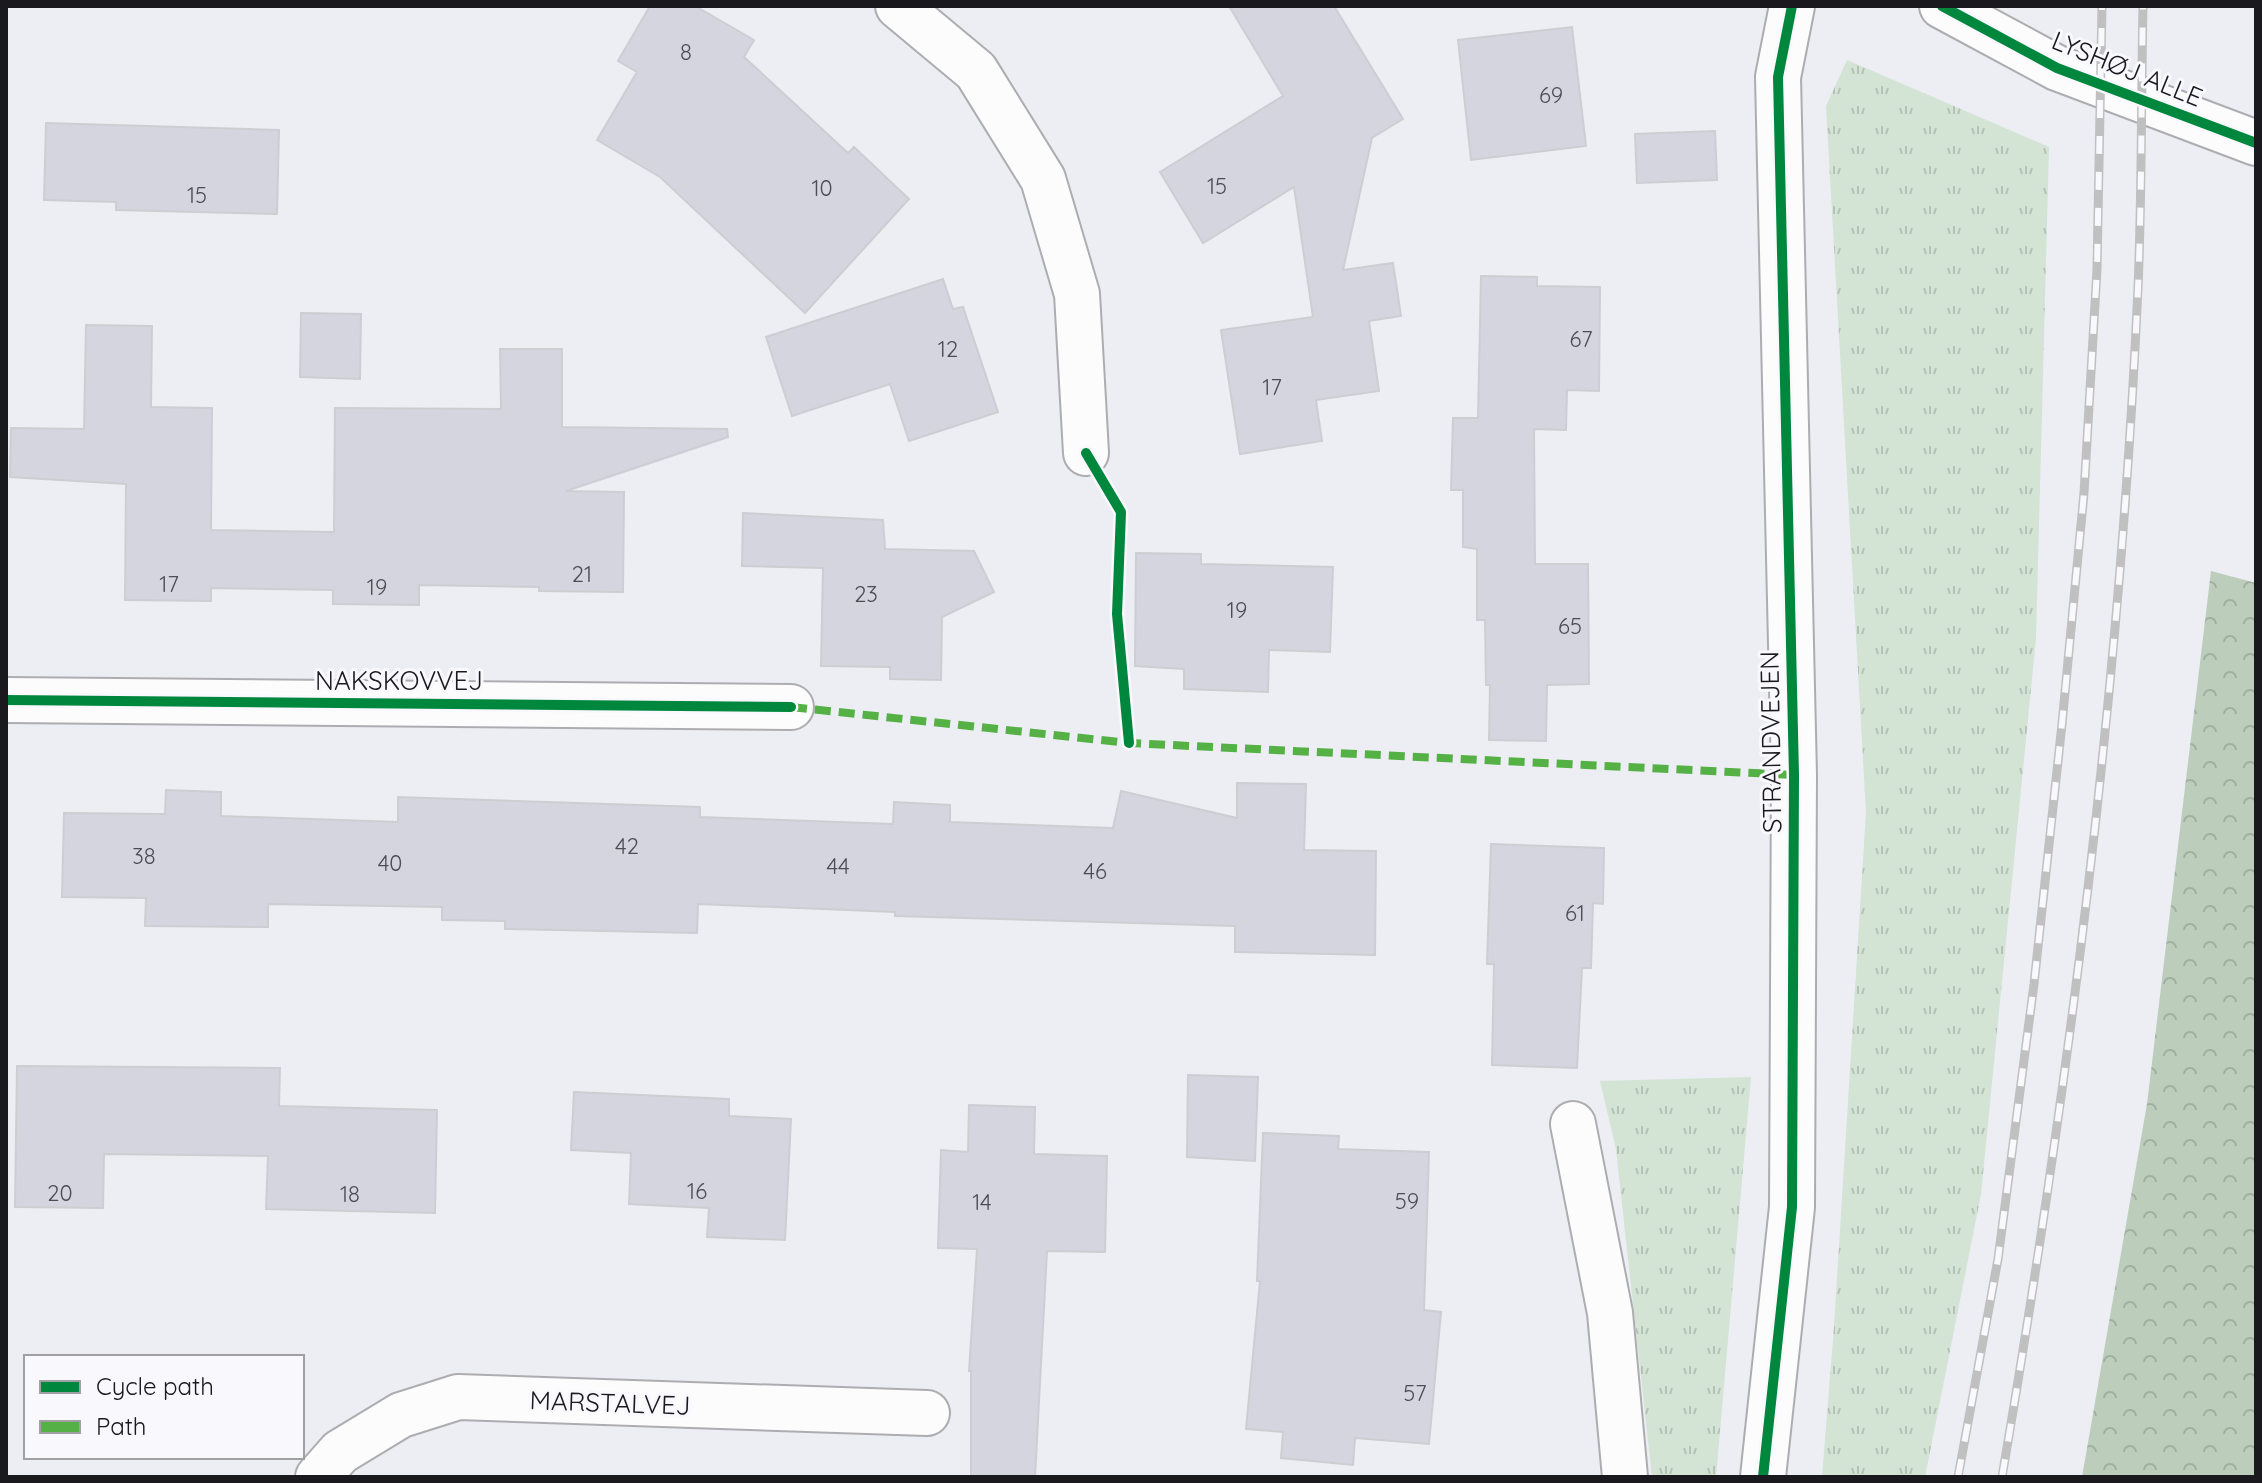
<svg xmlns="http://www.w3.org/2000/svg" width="2262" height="1483" font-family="Quicksand,sans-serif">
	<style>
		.grass { fill: url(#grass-tufts) }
		.forest { fill: url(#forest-crowns) }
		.building { fill: #d5d5e0; stroke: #cdcdd2; stroke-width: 2 }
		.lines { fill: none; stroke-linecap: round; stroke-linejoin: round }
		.minor-casing { stroke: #adadb1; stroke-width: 48 }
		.tertiary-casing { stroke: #adadb1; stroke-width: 48 }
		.minor { stroke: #fcfcfd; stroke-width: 44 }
		.tertiary { stroke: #fcfcfd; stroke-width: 44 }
		.rail-casing { stroke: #c0c0c1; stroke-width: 9 }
		.rail { stroke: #f8f8fd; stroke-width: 6; stroke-dasharray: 18; stroke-linecap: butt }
		.quiet { stroke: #55b145; stroke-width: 8; stroke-dasharray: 16 8; stroke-linecap: butt }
		.cycleway-casing { stroke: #f8f8fd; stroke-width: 15 }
		.cycleway { stroke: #00873e; stroke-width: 10 }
		.labels { text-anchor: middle; stroke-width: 6; stroke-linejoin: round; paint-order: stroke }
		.number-label { font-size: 22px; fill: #4c4c53 }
		.street-label { font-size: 26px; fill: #19191e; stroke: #f8f8fd }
	</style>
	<defs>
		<pattern id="grass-tufts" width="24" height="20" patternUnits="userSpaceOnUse" patternTransform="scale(2)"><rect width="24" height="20" fill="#d3e3d4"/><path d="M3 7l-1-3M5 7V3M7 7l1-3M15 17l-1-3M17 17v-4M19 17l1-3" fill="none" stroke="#b5c2b6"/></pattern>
		<pattern id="forest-crowns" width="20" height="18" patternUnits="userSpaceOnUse" patternTransform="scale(2)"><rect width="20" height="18" fill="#bccdbc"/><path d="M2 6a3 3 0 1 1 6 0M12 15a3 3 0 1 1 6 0" fill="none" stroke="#a1afa1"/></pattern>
	</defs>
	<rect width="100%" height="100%" fill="#ededf4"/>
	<!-- grass -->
	<path class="grass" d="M 1847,60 L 2049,147 L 2036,638 L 1981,1194 L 1925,1477 L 1822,1477 L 1834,1327 L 1866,812 L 1826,106 Z
		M 1751,1077 L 1716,1477 L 1652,1477 L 1616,1149 L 1600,1081 Z"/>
	<!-- forest -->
	<path class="forest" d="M 2211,571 L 2256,583 L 2256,1477 L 2082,1477 L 2147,1104 Z"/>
	<!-- building -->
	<path class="building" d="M 650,6 L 695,6 L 754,40 L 744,57 L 848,153 L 854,147 L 909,199 L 805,313 L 660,177 L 597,140 L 637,72 L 618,61 Z
		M 1229,6 L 1334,6 L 1403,119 L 1372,138 L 1343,270 L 1393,263 L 1401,316 L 1369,321 L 1379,391 L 1316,400 L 1322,441 L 1240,454 L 1221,330 L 1313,317 L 1294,187 L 1203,243 L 1160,172 L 1283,96 Z
		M 1572,27 L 1586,146 L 1471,160 L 1458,40 Z
		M 46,123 L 279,130 L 277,214 L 116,210 L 116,202 L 44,200 Z
		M 1715,131 L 1717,180 L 1637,183 L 1635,134 Z
		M 1481,276 L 1537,277 L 1537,286 L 1600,287 L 1599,391 L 1567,390 L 1566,430 L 1534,429 L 1535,564 L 1588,564 L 1589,684 L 1547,685 L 1546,741 L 1489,740 L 1490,685 L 1486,685 L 1485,620 L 1477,620 L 1477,549 L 1463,547 L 1463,490 L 1451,490 L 1453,418 L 1478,418 Z
		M 943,279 L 953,309 L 963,307 L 998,412 L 909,441 L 890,384 L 792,416 L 766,337 Z
		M 301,313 L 361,314 L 360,379 L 300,377 Z
		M 86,325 L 152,326 L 151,407 L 212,408 L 211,530 L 334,532 L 335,408 L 501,409 L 500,349 L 562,349 L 562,427 L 727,429 L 728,437 L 566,491 L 624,492 L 623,592 L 539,591 L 539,587 L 419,585 L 419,605 L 333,604 L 333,590 L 211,588 L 211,601 L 125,600 L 126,484 L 10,477 L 11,428 L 84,429 Z
		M 743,513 L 883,520 L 885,549 L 974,551 L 994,592 L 942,617 L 941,680 L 890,679 L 890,667 L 821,666 L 823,568 L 742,566 Z
		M 1136,553 L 1201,554 L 1201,564 L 1333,567 L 1330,652 L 1269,650 L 1268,692 L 1184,689 L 1184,669 L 1135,666 Z
		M 1237,783 L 1306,784 L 1304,850 L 1376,851 L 1375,955 L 1235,952 L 1235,926 L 895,916 L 895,912 L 698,904 L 697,933 L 505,929 L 505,921 L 442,920 L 442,907 L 268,904 L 268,927 L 145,926 L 146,898 L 62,897 L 64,813 L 165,814 L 166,790 L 221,792 L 221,816 L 398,822 L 398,797 L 700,807 L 700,817 L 893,824 L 894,802 L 950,805 L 950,822 L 1113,828 L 1121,791 L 1237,818 Z
		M 1491,844 L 1604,848 L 1603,904 L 1593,903 L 1591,968 L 1582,968 L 1577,1068 L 1492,1065 L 1494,964 L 1487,964 Z
		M 17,1066 L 280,1068 L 279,1106 L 437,1110 L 435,1213 L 266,1209 L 268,1156 L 104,1154 L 103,1208 L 15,1207 Z
		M 1188,1075 L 1258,1077 L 1255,1161 L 1187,1157 Z
		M 574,1092 L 729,1099 L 729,1116 L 791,1119 L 785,1240 L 707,1237 L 709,1208 L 629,1204 L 631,1153 L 571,1150 Z
		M 969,1105 L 1035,1107 L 1034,1154 L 1107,1156 L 1105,1252 L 1047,1251 L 1035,1477 L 971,1477 L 971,1371 L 969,1371 L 977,1249 L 938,1248 L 941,1150 L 968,1152 Z
		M 1263,1133 L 1339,1136 L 1338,1149 L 1429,1152 L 1424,1310 L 1441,1312 L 1429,1444 L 1355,1438 L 1353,1465 L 1281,1458 L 1283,1432 L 1246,1429 L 1260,1281 L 1257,1281 Z"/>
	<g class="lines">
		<!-- minor casing -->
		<g class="minor-casing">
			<path id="minor" d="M 898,6 L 976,71 L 1043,179 L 1077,294 L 1086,453
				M 6,700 L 791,707
				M 1573,1124 L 1610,1313 L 1625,1477
				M 318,1477 L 340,1452 L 401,1415 L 458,1397 L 927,1413
				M 1763,1477 L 1792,1207 L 1794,775 L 1778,77 L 1792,6"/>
		</g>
		<!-- tertiary casing -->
		<g class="tertiary-casing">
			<path id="tertiary" d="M 1942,6 L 2057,68 L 2256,143"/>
		</g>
		<!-- minor -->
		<use href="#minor" class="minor"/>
		<!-- tertiary -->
		<use href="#tertiary" class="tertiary"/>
		<!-- rail casing -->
		<g class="rail-casing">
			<path id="rail" d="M 1958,1477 L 1998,1259 L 2034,984 L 2062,724 L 2084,493 L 2097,269 L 2102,6
				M 2002,1477 C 2069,1084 2120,687 2138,288 C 2142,195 2141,100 2143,6"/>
		</g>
		<!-- rail -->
		<use href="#rail" class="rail"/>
		<!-- quiet -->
		<path class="quiet" d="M 791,707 L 1129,743 L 1794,775"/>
		<!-- cycleway casing -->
		<g class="cycleway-casing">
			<path id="cycleway" d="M 1942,6 L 2057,68 L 2256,143
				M 1086,453 L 1121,512 L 1117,614 L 1129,743
				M 6,700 L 791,707
				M 1763,1477 L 1792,1207 L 1794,775 L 1778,77 L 1792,6"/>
		</g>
		<!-- cycleway -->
		<use href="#cycleway" class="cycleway"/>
	</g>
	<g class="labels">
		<!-- number labels -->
		<g class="number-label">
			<text x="686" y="60">8</text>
			<text x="1551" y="103">69</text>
			<text x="1217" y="194">15</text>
			<text x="822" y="196">10</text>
			<text x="197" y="203">15</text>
			<text x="1581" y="347">67</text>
			<text x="948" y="357">12</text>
			<text x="1272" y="395">17</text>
			<text x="582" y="582">21</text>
			<text x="169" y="592">17</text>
			<text x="377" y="595">19</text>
			<text x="866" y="602">23</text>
			<text x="1237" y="618">19</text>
			<text x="1570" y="634">65</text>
			<text x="627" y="854">42</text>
			<text x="144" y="864">38</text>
			<text x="390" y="871">40</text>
			<text x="838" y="874">44</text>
			<text x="1095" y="879">46</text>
			<text x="1575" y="921">61</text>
			<text x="697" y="1199">16</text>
			<text x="60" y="1201">20</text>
			<text x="350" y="1202">18</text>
			<text x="1407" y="1209">59</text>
			<text x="982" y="1210">14</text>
			<text x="1415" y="1401">57</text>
		</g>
		<!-- street labels -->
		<g class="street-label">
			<text transform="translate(2127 69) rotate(22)" y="9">LYSHØJ ALLE</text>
			<text x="399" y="690">NAKSKOVVEJ</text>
			<text transform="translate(1771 742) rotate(-91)" y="9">STRANDVEJEN</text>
			<text transform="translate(610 1403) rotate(2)" y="9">MARSTALVEJ</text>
		</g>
	</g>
	<!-- border -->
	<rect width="2262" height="1483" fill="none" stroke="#19191e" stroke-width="16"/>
	<!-- legend -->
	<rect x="24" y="1355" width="280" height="104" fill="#f8f8fd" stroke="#9f9fa4" stroke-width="2"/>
	<rect x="40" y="1381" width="40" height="12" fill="#00873e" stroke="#9f9fa4" stroke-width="2"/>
	<text x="96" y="1395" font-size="24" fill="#19191e">Cycle path</text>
	<rect x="40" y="1421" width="40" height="12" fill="#55b145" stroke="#9f9fa4" stroke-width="2"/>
	<text x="96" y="1435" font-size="24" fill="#19191e">Path</text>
</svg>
